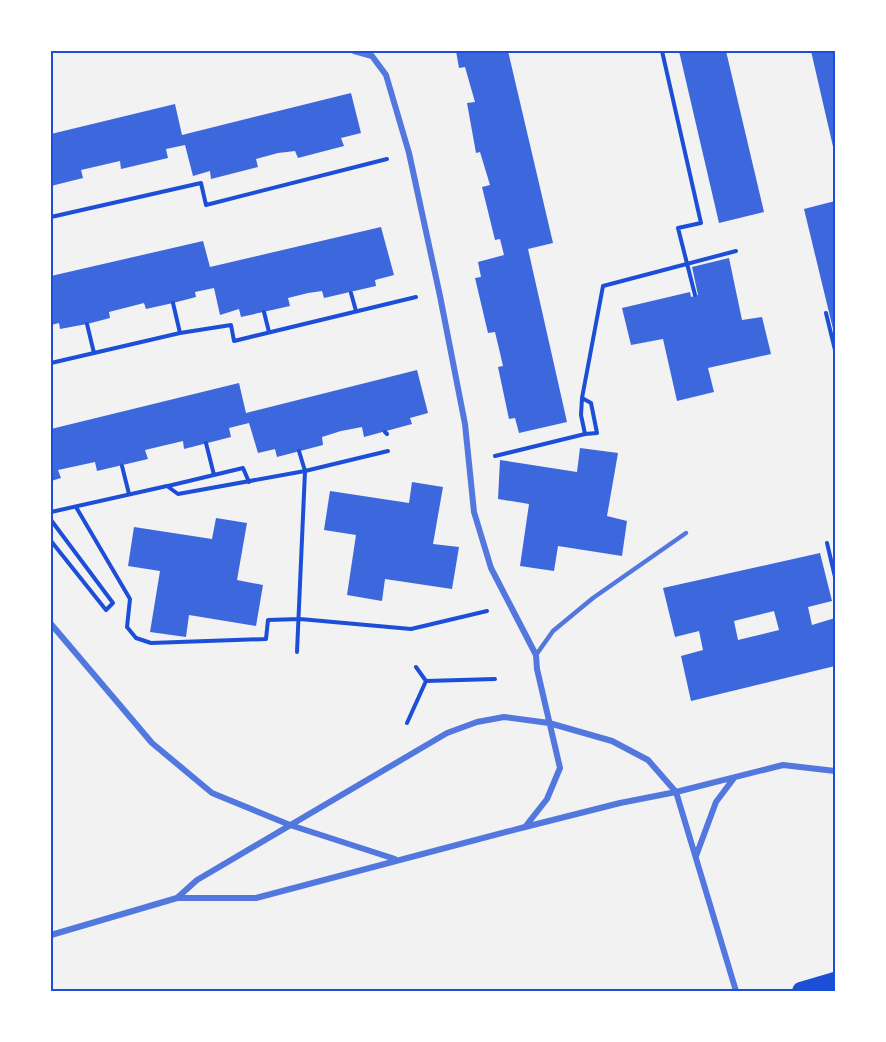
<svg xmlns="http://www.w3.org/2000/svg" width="886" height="1042" font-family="Barlow,sans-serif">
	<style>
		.building { fill: #3d67dc; fill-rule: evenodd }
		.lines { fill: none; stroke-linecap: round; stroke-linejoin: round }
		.path { stroke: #1d4ed8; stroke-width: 4 }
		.service { stroke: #5277de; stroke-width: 4.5 }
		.minor { stroke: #5277de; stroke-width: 6 }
		.motorway { stroke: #1d4ed8; stroke-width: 18 }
		.neatline { fill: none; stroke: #1d4ed8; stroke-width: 2 }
	</style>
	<rect width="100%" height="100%" fill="#f2f2f2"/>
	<!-- building -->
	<path class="building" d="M 456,51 L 508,51 L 553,243 L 528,249 L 567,422 L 519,433 L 515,418 L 509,419 L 498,367 L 503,366 L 500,353 L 495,332 L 488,333 L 475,278 L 481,277 L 478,262 L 504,255 L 500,239 L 495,240 L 482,187 L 490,185 L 480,152 L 476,153 L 467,103 L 475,102 L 465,67 L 459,68 Z
		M 679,51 L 726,51 L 764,212 L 719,223 Z
		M 811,51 L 835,51 L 835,151 L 834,151 Z
		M 351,93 L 361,133 L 341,138 L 344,146 L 298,158 L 295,151 L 278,153 L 256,159 L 258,167 L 211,179 L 210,171 L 193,176 L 185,145 L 166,149 L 168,158 L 121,169 L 120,161 L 81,170 L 83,178 L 51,186 L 51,134 L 175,104 L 182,135 Z
		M 835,201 L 835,332 L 834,333 L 804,209 Z
		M 381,227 L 394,275 L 375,280 L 376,286 L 324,298 L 322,291 L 308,293 L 288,298 L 290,306 L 241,317 L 239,309 L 220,315 L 214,288 L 195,292 L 196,297 L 173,303 L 146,309 L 144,303 L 109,312 L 110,318 L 87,324 L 60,329 L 59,323 L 51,325 L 51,276 L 203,241 L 210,267 Z
		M 729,258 L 742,320 L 762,317 L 771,354 L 708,368 L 714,392 L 677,401 L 663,339 L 631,345 L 622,308 L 690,292 L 691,297 L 698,295 L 692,267 Z
		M 417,370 L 428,413 L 410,418 L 412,424 L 364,437 L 362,427 L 341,431 L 322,437 L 323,445 L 277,457 L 275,449 L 258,453 L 249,423 L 229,428 L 231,437 L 184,449 L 183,441 L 145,450 L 148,459 L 97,471 L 95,462 L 58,470 L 61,478 L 51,481 L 51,429 L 239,383 L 246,413 Z
		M 580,448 L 618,453 L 607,516 L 627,521 L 622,556 L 558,546 L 554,571 L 520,566 L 529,504 L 498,499 L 500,460 L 577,472 Z
		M 412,482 L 443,487 L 433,544 L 459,547 L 452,589 L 385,579 L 382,601 L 347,595 L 356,535 L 324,530 L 330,491 L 409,503 Z
		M 216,518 L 247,523 L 237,580 L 263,585 L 256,626 L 189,615 L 186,637 L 150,632 L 160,571 L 128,566 L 134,527 L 212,539 Z
		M 820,553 L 832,601 L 808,607 L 812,625 L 835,618 L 835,666 L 691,701 L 681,656 L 703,650 L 699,631 L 675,637 L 663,588 ZM 774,611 L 779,630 L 738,640 L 734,621 Z"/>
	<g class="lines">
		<!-- path -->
		<path class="path" d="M 662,51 L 701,223 L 678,228 L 695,295
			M 51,217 L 201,183 L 206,205 L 387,159
			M 351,293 L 356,311
			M 173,303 L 180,333
			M 264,312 L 269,332
			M 826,313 L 835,350
			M 87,324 L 94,353
			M 51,363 L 180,333 L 231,325 L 234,341 L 416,297
			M 385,432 L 387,434
			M 585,434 L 581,415 L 582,398 L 603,286 L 736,251
			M 206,443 L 214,475
			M 495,456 L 585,434 L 597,433 L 591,403 L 582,398
			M 122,466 L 129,494
			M 168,486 L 243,468 L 249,482
			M 76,507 L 130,599 L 127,627 L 136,638 L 151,643 L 266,639 L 268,620 L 300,619 L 411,629 L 487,611
			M 51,512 L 167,486 L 178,494 L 305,471 L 388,451
			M 51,520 L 113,603 L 106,610 L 51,541
			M 827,543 L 835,577
			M 297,652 L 305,471 L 299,451
			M 416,667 L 426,681
			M 407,723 L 426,681 L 495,679"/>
		<!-- service -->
		<path class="service" d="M 536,655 L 553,631 L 593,598 L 686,533"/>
		<!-- minor -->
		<path class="minor" d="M 354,51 L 372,56 L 386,75 L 409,153 L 440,296 L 465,424 L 474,512 L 491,568 L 536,655 L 537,669 L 560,768 L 547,799 L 525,827
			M 51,624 L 152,743 L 212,793 L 290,825 L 395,859
			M 696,856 L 716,802 L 734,778
			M 177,898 L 197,880 L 447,733 L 477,722 L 504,717 L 549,723 L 612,741 L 648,760 L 676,792 L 736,991
			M 51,935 L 177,898 L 256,898 L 525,827 L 620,803 L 676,792 L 775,767 L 783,765 L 835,771"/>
		<!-- motorway -->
		<path class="motorway" d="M 801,991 L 835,981"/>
	</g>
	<!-- border -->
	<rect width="886" height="1042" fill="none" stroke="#ffffff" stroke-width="105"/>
	<rect x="52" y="52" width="782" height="938" class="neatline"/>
</svg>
